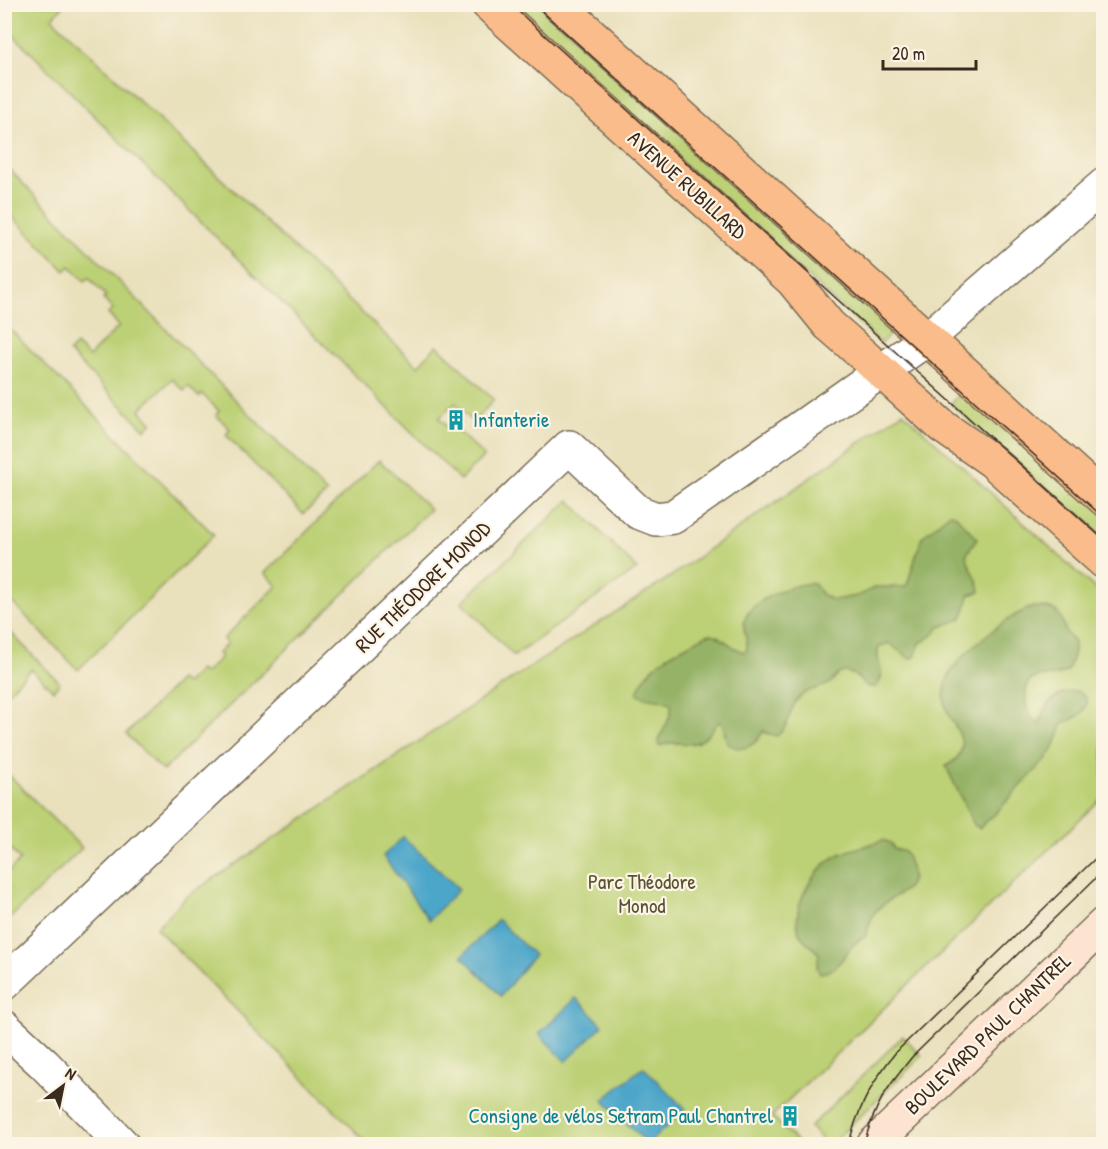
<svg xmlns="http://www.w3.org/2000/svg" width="1108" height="1149" font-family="'Patrick Hand',sans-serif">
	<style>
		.green { fill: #bcd074; stroke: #7c7d49; stroke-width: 1.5 }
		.forest { fill: #95b266; stroke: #686e42; stroke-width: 1.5 }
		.water { fill: #4ba6c9; stroke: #436874; stroke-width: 1.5 }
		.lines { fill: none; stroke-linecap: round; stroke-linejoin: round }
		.street-casing { stroke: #786a55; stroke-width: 36 }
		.secondary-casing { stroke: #786a55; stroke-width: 36 }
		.primary-casing { stroke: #786a55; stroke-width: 36 }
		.street { stroke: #fff; stroke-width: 33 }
		.secondary { stroke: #fde4d0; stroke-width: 33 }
		.primary { stroke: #f9bc8a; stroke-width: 33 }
		.tram { stroke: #3b2a1e; stroke-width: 1.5 }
		.labels { text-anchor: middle; stroke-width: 4.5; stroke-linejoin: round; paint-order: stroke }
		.street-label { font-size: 21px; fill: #3b2a1e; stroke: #fcf5e5 }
		.culture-label { font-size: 21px; fill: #0d838f; stroke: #fcf5e5; text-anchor: start }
		.park-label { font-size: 21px; fill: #5b5434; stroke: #fcf5e5 }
	</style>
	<rect width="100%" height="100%" fill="#fcf5e5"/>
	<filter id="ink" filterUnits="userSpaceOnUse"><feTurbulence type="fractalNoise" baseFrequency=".0167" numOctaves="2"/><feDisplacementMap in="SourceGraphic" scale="12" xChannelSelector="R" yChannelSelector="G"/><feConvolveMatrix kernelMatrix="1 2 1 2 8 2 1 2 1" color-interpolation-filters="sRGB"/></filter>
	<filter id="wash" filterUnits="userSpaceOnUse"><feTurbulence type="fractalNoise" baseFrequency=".008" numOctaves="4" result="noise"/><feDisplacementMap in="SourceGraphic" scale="24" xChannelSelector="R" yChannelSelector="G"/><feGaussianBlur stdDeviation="1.35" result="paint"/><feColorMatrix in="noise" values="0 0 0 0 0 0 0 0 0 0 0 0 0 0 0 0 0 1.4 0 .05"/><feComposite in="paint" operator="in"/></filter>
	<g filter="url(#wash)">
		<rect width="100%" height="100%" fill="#e9e0bc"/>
		<!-- green -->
		<path class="green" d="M 4,5 L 64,5 L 52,18 L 418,366 L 437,345 L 494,400 L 473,422 L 455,403 L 439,418 L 450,430 L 453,427 L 484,456 L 460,480 L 5,27 Z
			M 506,5 L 540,5 L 893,323 C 892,332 889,337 881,343 Z
			M 4,164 L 327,493 L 303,514 L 226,435 L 230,429 L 216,415 L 219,411 L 202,394 L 199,397 L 188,386 L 184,391 L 172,379 L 140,410 L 152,422 L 145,430 L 69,352 L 76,345 L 89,357 L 119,326 L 108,314 L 113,309 L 103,299 L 106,296 L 89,278 L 85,281 L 70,266 L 65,271 L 5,209 Z
			M 4,323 L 214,535 L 78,670 L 5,595 Z
			M 966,387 L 1103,513 L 1103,544 L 951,404 Z
			M 903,412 L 1103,596 L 1103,797 L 772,1116 L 799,1144 L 368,1144 L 156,928 L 186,897 L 518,675 L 664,581 Z
			M 379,460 L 430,509 L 163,771 L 126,734 L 180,680 L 185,684 L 200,670 L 204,674 L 221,657 L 218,653 L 227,644 L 223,639 L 277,586 L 265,573 Z
			M 569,500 L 637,569 L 514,656 L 462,602 Z
			M 5,627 L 60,683 L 53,690 L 31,669 L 5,695 Z
			M 5,771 L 82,848 L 5,923 L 5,876 L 20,860 L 5,843 Z
			M 903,1036 L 922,1056 L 831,1144 L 827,1144 L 810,1127 Z"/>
		<!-- forest -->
		<path class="forest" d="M 950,513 L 954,514 L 977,538 L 966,555 C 969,569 979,577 980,592 L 969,595 L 965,611 L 961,619 L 940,627 L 932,636 L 920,643 L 915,657 L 910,659 L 889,643 L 879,647 C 873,661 889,673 876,687 L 868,687 C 860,681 851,668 840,673 C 836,675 834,680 830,683 C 820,690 807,687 797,700 C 788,711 790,727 777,736 L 768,734 L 763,731 C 756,746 742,754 727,743 L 723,725 L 719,722 C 713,727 706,740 698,742 C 686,747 673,739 660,746 L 658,745 C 660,730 673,719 671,704 C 661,696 646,701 637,693 C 647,665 670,654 695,641 C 700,639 706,634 712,634 C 722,636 732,649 744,652 L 747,649 C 748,638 742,629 744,622 C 749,600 794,583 814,583 L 822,595 L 833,600 L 857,596 L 876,587 L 904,587 L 907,585 L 922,537 Z
			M 1033,607 C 1059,608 1058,609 1066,632 C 1068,637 1073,638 1074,644 C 1076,652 1070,663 1068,671 L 1055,676 L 1039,676 L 1028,682 C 1024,695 1024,717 1039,723 C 1043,718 1042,715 1045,709 C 1050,700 1068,687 1079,692 C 1085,695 1086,697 1087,703 C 1083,717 1075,718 1063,723 L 1053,750 L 1047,758 L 995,814 L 979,828 L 974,825 L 946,766 C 954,762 961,756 962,746 C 963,733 947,718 945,704 C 943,695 946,680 951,672 C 963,651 1010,614 1033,607 Z
			M 883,840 L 891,843 L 894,849 L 905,852 C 926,894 896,889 876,911 C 870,917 869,929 865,937 C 846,943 844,971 820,973 L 817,968 L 819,954 C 813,946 800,940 798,929 C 793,902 815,867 838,855 C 853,848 868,846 883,840 Z"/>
		<!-- water -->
		<path class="water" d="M 403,837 L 459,889 L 429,920 L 383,856 Z
			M 498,920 L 534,955 L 501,996 L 462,956 Z
			M 576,998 L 603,1025 L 566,1062 L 539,1034 Z
			M 643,1067 L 685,1109 L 648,1144 L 603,1100 Z"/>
	</g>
	<g filter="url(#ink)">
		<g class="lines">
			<!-- street casing -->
			<g class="street-casing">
				<path id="street" d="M 4,984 L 569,447 L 638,512 L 656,519 L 673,517 L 927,339 L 1104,185
					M 4,1027 L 45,1065 L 122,1144"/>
			</g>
			<!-- secondary casing -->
			<g class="secondary-casing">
				<path id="secondary" d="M 874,1144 L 1104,924"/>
			</g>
			<!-- primary casing -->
			<g class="primary-casing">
				<path id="primary" d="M 488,4 L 793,281 L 829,325 L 844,338 L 943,427 L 992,461 L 1104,562
					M 558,4 L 1104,499"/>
			</g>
			<!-- street -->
			<use href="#street" class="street"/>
			<!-- secondary -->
			<use href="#secondary" class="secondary"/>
			<!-- primary -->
			<use href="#primary" class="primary"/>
			<!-- tram -->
			<path class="tram" d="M 510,4 L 1104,540
				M 534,4 L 1104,518
				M 849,1144 C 857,1109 873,1080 896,1052 L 1104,850
				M 864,1144 C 875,1104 886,1089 912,1057 L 1104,870"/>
		</g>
	</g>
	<!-- icons -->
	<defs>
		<g id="building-bare" transform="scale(1.62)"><path d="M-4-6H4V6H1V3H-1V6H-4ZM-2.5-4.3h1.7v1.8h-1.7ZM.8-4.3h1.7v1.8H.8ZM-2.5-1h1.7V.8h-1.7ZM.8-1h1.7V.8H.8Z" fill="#0f9aa8" stroke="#fcf5e5" stroke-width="2.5" paint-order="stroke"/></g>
	</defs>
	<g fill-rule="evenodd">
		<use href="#building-bare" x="456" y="420"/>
		<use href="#building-bare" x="790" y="1116"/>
	</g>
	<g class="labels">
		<!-- street labels -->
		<g class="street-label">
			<text transform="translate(687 185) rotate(42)" y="7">AVENUE RUBILLARD</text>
			<text transform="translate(423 587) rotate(-44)" y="7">RUE THÉODORE MONOD</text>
			<text transform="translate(988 1034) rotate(-44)" y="7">BOULEVARD PAUL CHANTREL</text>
		</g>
		<!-- culture labels -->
		<g class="culture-label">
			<text x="473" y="427">Infanterie</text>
			<text x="773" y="1123" text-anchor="end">Consigne de vélos Setram Paul Chantrel</text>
		</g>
		<!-- park labels -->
		<g class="park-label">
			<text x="642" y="889">Parc Théodore<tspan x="642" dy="24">Monod</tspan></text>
		</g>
	</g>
	<!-- margin -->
	<rect width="1108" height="1149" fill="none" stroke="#fcf5e5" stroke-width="24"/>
	<!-- north arrow -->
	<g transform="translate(63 1086) rotate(32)" stroke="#fcf5e5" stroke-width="4.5" paint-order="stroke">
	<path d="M0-4.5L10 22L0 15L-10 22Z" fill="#3b2a1e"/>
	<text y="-9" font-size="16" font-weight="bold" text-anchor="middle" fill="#3b2a1e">N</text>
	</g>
	<!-- scale -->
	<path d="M883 60v9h93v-9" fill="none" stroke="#3b2a1e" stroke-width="3"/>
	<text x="892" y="60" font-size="18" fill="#3b2a1e" stroke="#fcf5e5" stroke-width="4.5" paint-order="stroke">20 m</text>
</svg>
